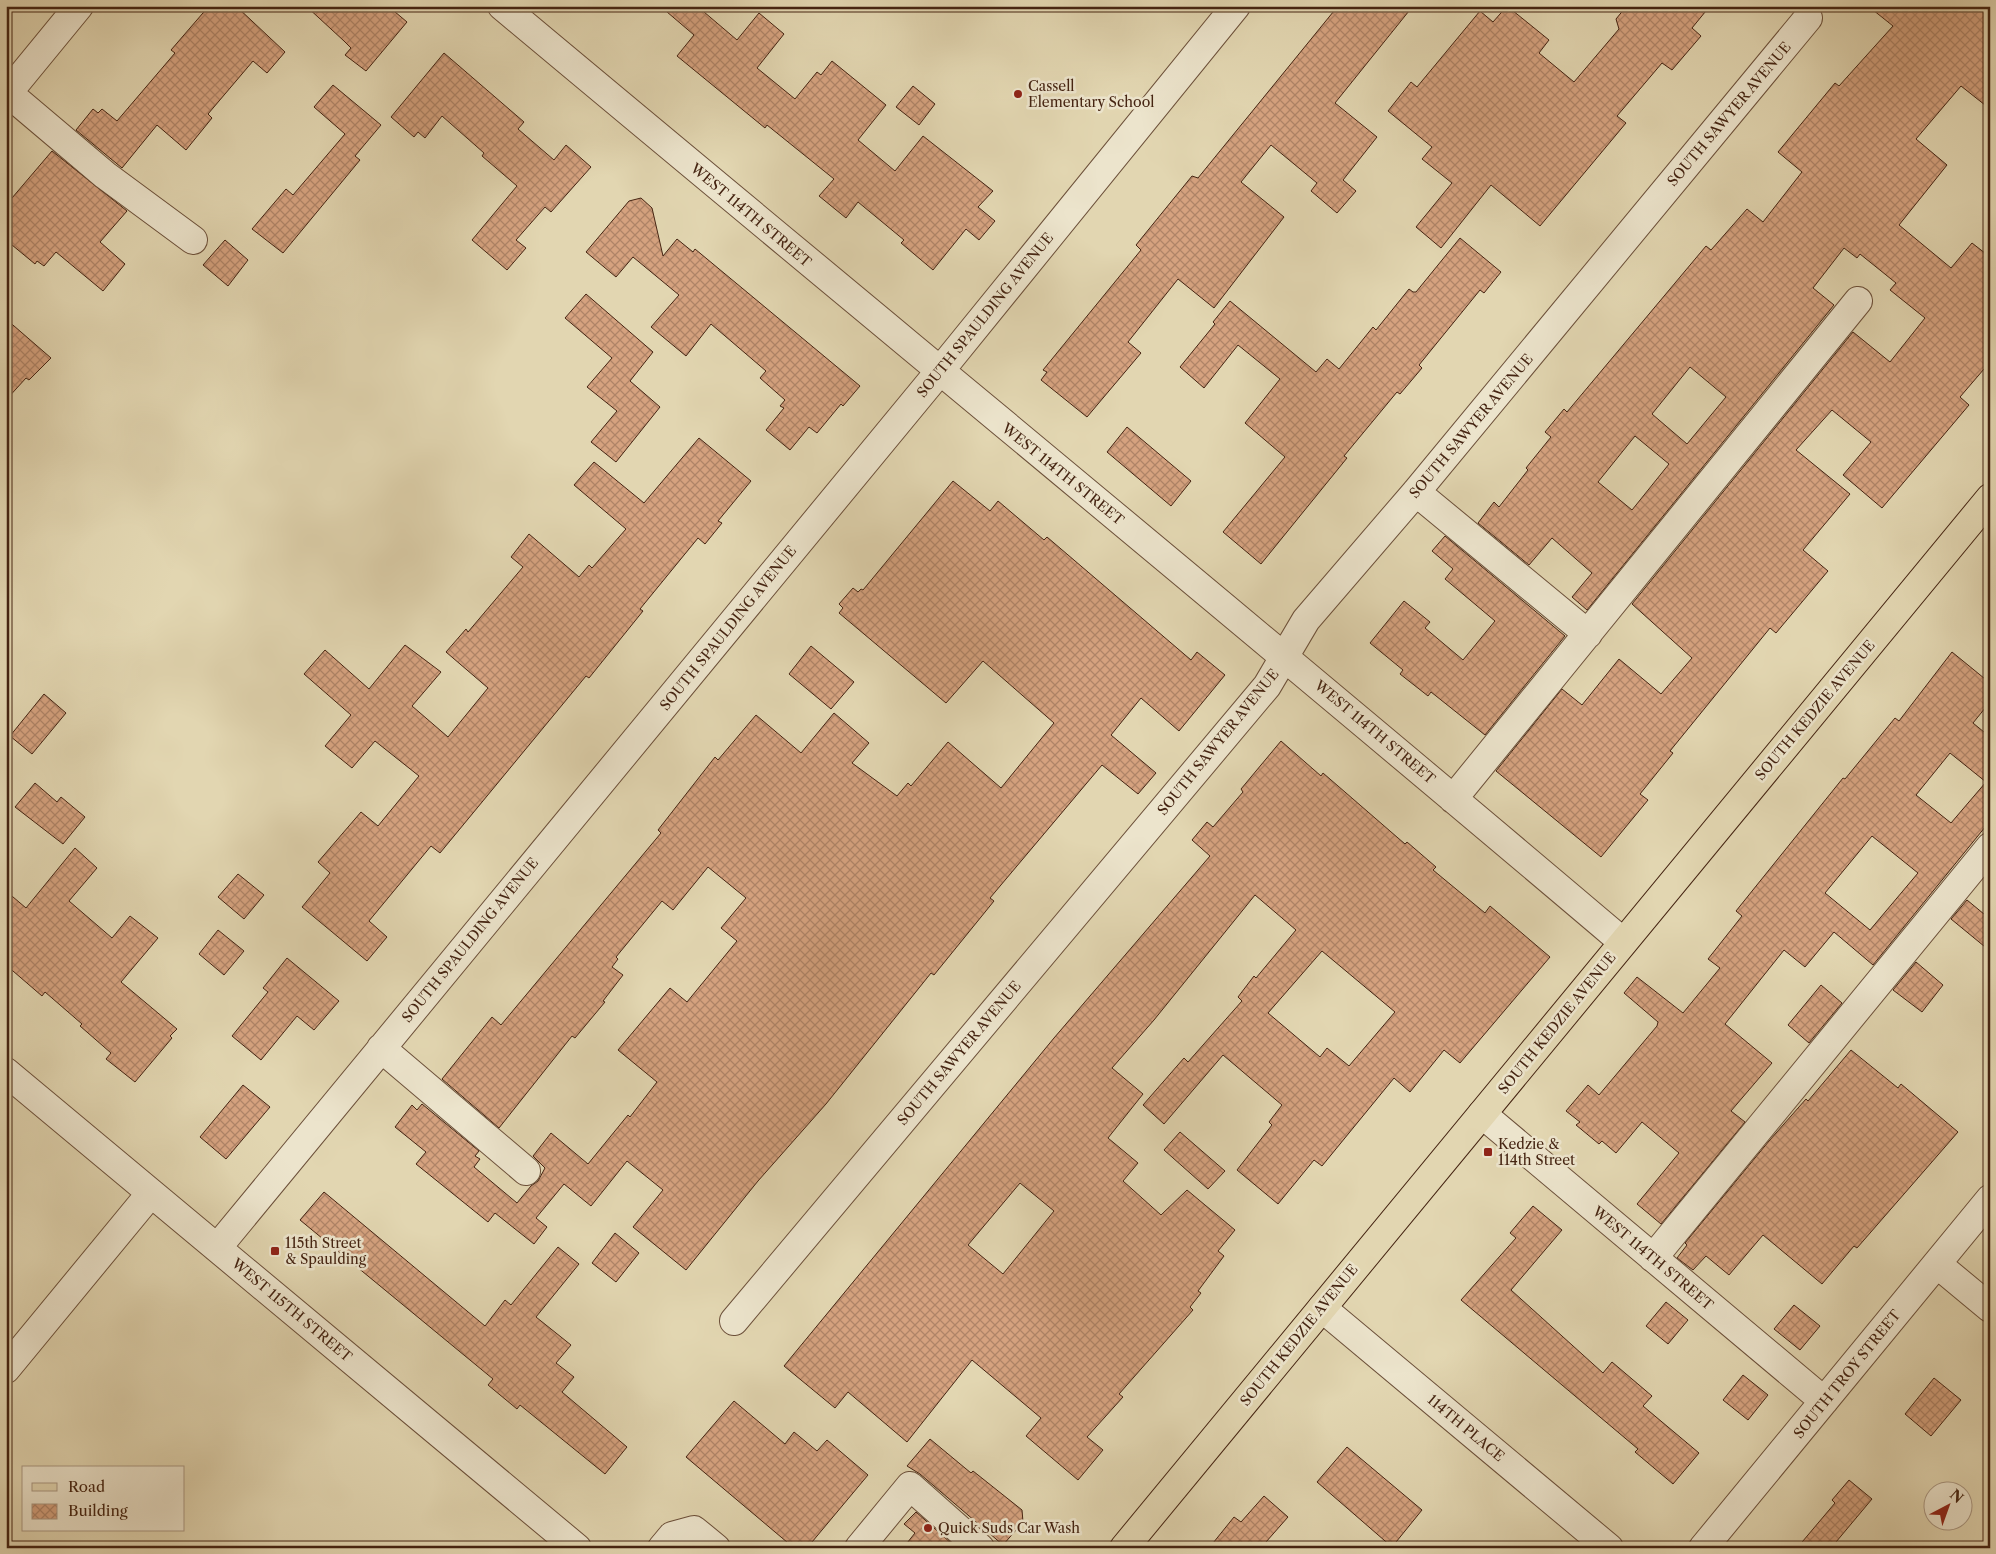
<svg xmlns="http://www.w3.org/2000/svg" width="1996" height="1554" font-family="'Libre Caslon Text',serif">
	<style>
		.building { fill: url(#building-cross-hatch); stroke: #452412; fill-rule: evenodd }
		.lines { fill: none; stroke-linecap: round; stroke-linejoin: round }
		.minor-casing { stroke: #6c503a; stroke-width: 30 }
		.major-casing { stroke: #452412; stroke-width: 30 }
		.minor { stroke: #ece4cc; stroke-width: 28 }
		.major { stroke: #e2d6b1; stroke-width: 28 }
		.poi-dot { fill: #8f2418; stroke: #ece4cc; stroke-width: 2 }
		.labels { text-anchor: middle; stroke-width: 5; stroke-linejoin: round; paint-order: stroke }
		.poi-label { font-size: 14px; fill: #452412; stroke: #ece4cc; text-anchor: start }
		.street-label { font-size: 14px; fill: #452412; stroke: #ece4cc }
	</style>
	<defs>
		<pattern id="building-cross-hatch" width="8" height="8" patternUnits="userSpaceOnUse" patternTransform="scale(1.25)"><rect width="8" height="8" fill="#d5a27f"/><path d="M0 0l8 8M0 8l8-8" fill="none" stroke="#af8467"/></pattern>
	</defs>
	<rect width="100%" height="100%" fill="#e2d6b1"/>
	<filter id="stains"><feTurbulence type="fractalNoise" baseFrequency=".004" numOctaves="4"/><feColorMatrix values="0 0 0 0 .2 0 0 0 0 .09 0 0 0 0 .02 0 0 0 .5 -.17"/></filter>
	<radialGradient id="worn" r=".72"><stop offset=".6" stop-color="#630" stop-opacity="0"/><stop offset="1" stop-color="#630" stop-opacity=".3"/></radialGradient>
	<!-- building -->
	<path class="building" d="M 209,6 L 236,6 L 285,52 L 267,73 L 253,61 L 208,114 L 212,118 L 186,150 L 157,125 L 122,168 L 76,130 L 93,109 L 98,113 L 102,109 L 117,121 L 175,53 L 171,50 Z
		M 306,6 L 388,6 L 407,22 L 366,71 L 345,55 L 351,48 L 344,41 Z
		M 660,6 L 697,6 L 737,40 L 759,13 L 784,34 L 757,68 L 795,99 L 817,72 L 821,75 L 832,61 L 886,105 L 858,140 L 895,171 L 923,136 L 993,191 L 978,207 L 995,221 L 979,240 L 966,229 L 933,270 L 901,243 L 904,240 L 858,202 L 846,218 L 819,196 L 834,179 L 767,125 L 765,128 L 677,56 L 694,35 Z
		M 1338,6 L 1413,6 L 1335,103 L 1377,137 L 1343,180 L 1356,191 L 1337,213 L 1311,191 L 1317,183 L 1271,145 L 1241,182 L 1284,217 L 1214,308 L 1178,279 L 1128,342 L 1141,353 L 1087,417 L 1041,380 L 1047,372 L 1043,370 L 1141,250 L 1136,245 L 1192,176 L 1198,178 Z
		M 1507,6 L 1549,40 L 1539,53 L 1574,82 L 1619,29 L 1616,19 L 1625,8 L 1710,6 L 1692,28 L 1701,36 L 1672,70 L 1662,63 L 1617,116 L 1626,123 L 1540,226 L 1491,185 L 1441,248 L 1416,227 L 1452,183 L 1422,159 L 1432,147 L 1388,111 L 1411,82 L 1417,87 L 1480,11 L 1493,22 Z
		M 1868,6 L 1990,6 L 1990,109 L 1961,86 L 1916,139 L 1947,165 L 1899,225 L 1951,268 L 1972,243 L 1990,257 L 1990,362 L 1960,397 L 1969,405 L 1882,508 L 1843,475 L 1871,442 L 1832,410 L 1796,450 L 1850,494 L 1803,550 L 1828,571 L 1776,633 L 1770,628 L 1670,751 L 1673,753 L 1640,794 L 1648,800 L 1601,857 L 1496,771 L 1562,689 L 1582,705 L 1619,659 L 1661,694 L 1692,658 L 1632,604 L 1853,332 L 1890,362 L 1925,318 L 1890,290 L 1896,283 L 1860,254 L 1857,258 L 1844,248 L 1813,288 L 1834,305 L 1587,610 L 1572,597 L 1592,573 L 1552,538 L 1529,565 L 1478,523 L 1494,502 L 1499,507 L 1528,470 L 1526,468 L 1551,437 L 1545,432 L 1564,409 L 1567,412 L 1706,246 L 1711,250 L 1747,209 L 1763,222 L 1802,172 L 1778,152 L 1835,83 L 1839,86 L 1893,26 ZM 1690,367 L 1726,397 L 1687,444 L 1652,414 ZM 1635,436 L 1669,464 L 1632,510 L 1598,482 Z
		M 444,53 L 524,122 L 518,129 L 554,160 L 566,145 L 591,167 L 551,212 L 545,207 L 516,240 L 526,248 L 507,270 L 472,240 L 517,186 L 482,156 L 484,153 L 442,116 L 425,138 L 418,132 L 414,137 L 391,117 Z
		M 333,85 L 381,125 L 355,156 L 360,160 L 283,253 L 252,229 L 286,189 L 293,195 L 345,134 L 314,107 Z
		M 913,86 L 935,104 L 919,125 L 896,107 Z
		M 52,151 L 127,211 L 100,242 L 125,264 L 103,291 L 56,252 L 44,266 L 37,261 L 35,264 L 6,240 L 6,205 Z
		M 641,198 L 652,208 L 663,256 L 677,239 L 693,252 L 695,249 L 860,386 L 843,406 L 841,404 L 817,433 L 809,427 L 790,450 L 766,430 L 784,408 L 780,406 L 785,400 L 760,378 L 766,371 L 711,324 L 686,356 L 651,327 L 679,295 L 633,257 L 616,277 L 586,252 L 629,201 Z
		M 1460,238 L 1501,272 L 1484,293 L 1480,290 L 1419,365 L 1422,368 L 1400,394 L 1397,392 L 1344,456 L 1347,458 L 1261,564 L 1223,532 L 1285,457 L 1245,423 L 1280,379 L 1238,345 L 1204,388 L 1180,367 L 1215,324 L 1213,322 L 1230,301 L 1316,372 L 1327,359 L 1339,369 L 1373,327 L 1376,330 L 1409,289 L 1413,292 L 1416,292 Z
		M 225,240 L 248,260 L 228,286 L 203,265 Z
		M 586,294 L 653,352 L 630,381 L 660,407 L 616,462 L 591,442 L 617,411 L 587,387 L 612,358 L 565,318 Z
		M 6,319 L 51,358 L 29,380 L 26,378 L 6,400 Z
		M 1127,427 L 1191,481 L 1171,506 L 1107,452 Z
		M 699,438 L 751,481 L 718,521 L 722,523 L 705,544 L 698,538 L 640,609 L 643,611 L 589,678 L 586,676 L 440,853 L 431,846 L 369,921 L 387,937 L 367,961 L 302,907 L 330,873 L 318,862 L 361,812 L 378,826 L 419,776 L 375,741 L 352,768 L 325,746 L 351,715 L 304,674 L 325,650 L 369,689 L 405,645 L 441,672 L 412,706 L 448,737 L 488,688 L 446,652 L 466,629 L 468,632 L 523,567 L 511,557 L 529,534 L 579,577 L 589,565 L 592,568 L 626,529 L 574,485 L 594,462 L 644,503 Z
		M 953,481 L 990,511 L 998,501 L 1044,540 L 1047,537 L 1191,660 L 1197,652 L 1225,675 L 1179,731 L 1141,698 L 1111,735 L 1156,773 L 1138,794 L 1102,765 L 990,898 L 994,901 L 934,975 L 931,973 L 826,1104 L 758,1181 L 686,1270 L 633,1227 L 663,1190 L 627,1161 L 591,1206 L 564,1184 L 536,1218 L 547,1227 L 534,1244 L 495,1213 L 488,1222 L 416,1164 L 426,1152 L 395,1127 L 412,1105 L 417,1110 L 422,1104 L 479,1151 L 475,1156 L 480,1159 L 474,1167 L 517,1203 L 531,1186 L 538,1181 L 545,1168 L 533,1156 L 551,1133 L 588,1164 L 628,1115 L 630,1117 L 657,1082 L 618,1050 L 670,988 L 687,1002 L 737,941 L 721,928 L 746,898 L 708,867 L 673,910 L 662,901 L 616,957 L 618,959 L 612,967 L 623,975 L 603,1001 L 605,1002 L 575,1038 L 572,1036 L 499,1128 L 442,1079 L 492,1017 L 501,1025 L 661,833 L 658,830 L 715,757 L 718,760 L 756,715 L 801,753 L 834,713 L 869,743 L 852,763 L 897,796 L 908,783 L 911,786 L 948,742 L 1001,788 L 1054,723 L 983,661 L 946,703 L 839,613 L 843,608 L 839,604 L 853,588 L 858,592 L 861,589 L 863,590 Z
		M 1445,536 L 1565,636 L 1485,735 L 1431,692 L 1428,696 L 1400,674 L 1403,670 L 1370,643 L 1404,601 L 1430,622 L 1425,628 L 1463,660 L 1495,621 L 1445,579 L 1453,569 L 1432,551 Z
		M 811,646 L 854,682 L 831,709 L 789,674 Z
		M 1952,652 L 1990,683 L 1990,702 L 1973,723 L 1990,737 L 1990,821 L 1873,965 L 1834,932 L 1805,967 L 1784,950 L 1725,1024 L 1772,1063 L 1731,1111 L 1745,1122 L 1661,1224 L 1637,1204 L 1679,1153 L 1642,1122 L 1616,1153 L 1602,1141 L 1599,1144 L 1576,1125 L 1580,1122 L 1566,1111 L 1588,1085 L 1599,1095 L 1657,1026 L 1658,1022 L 1624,993 L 1637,977 L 1683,1013 L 1720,968 L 1708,959 L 1742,916 L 1736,911 L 1843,778 L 1845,779 L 1895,718 L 1899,721 ZM 1950,753 L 1986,782 L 1951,823 L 1916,795 ZM 1872,836 L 1918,873 L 1870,930 L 1825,893 Z
		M 44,694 L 66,713 L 32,754 L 10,736 Z
		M 1281,741 L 1321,776 L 1323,773 L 1405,844 L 1407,842 L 1436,867 L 1433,870 L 1485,913 L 1490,906 L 1550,957 L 1460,1063 L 1444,1050 L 1410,1092 L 1394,1078 L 1322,1166 L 1314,1160 L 1278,1204 L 1237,1170 L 1272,1125 L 1269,1122 L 1282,1105 L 1223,1055 L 1164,1124 L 1143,1105 L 1184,1058 L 1188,1062 L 1242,1001 L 1238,997 L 1254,976 L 1256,978 L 1296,930 L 1255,895 L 1154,1020 L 1112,1068 L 1143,1094 L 1108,1138 L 1138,1163 L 1123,1181 L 1161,1215 L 1187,1190 L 1235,1230 L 1218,1251 L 1224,1256 L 1198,1291 L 1201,1293 L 1190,1307 L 1193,1310 L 1119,1394 L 1123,1397 L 1087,1437 L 1103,1450 L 1078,1480 L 1026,1436 L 1041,1418 L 972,1360 L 907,1442 L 848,1392 L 835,1408 L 784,1366 L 1054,1038 L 1210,856 L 1192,840 L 1207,822 L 1213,827 L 1243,792 L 1241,789 ZM 1322,951 L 1395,1012 L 1349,1066 L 1327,1048 L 1320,1057 L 1268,1013 ZM 1020,1183 L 1054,1211 L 1003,1274 L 968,1245 Z
		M 35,783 L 57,802 L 61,797 L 85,817 L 63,844 L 15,807 Z
		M 75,848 L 97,868 L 69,901 L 112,938 L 130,916 L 158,938 L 121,982 L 177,1029 L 170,1036 L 172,1038 L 135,1082 L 106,1059 L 111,1053 L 80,1026 L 82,1024 L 45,992 L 42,996 L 6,965 L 6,891 L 26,908 Z
		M 238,874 L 264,895 L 244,919 L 218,897 Z
		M 1967,900 L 1990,919 L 1990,951 L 1951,919 Z
		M 218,930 L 244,951 L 224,975 L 199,954 Z
		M 287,958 L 339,1001 L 314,1030 L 297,1016 L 261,1060 L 232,1036 L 268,992 L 263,988 Z
		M 1916,962 L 1943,985 L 1922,1012 L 1893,990 Z
		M 1821,985 L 1842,1003 L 1809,1043 L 1788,1025 Z
		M 1851,1050 L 1898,1088 L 1901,1084 L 1958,1132 L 1857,1248 L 1854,1246 L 1822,1284 L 1763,1235 L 1729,1275 L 1706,1256 L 1693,1270 L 1677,1258 L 1687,1245 L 1685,1243 L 1769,1141 L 1806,1099 L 1808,1101 Z
		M 243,1085 L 270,1107 L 226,1159 L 200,1137 Z
		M 1180,1132 L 1225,1171 L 1208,1189 L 1164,1150 Z
		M 324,1192 L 485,1326 L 505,1300 L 511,1305 L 558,1247 L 579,1264 L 536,1317 L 571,1345 L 556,1363 L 574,1377 L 562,1392 L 627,1447 L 605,1474 L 520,1405 L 517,1409 L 488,1385 L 493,1379 L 300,1220 Z
		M 1533,1206 L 1562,1230 L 1511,1290 L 1603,1373 L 1612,1362 L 1652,1396 L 1643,1406 L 1699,1453 L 1673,1484 L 1635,1452 L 1638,1449 L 1461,1300 L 1516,1238 L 1510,1233 Z
		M 615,1233 L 639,1253 L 616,1282 L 592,1263 Z
		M 1666,1302 L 1688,1320 L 1668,1344 L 1646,1326 Z
		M 1794,1305 L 1820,1326 L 1800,1350 L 1774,1329 Z
		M 1743,1375 L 1768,1395 L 1748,1420 L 1723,1400 Z
		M 1934,1378 L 1961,1400 L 1931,1436 L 1905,1414 Z
		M 734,1401 L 785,1444 L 794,1432 L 817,1451 L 827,1440 L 868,1475 L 807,1548 L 794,1548 L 686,1457 Z
		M 930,1439 L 971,1473 L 973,1471 L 1022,1510 L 1023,1522 L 1003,1545 L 920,1474 L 907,1466 Z
		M 1347,1447 L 1422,1510 L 1392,1547 L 1317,1482 Z
		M 1849,1480 L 1872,1499 L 1831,1548 L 1797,1548 L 1835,1503 L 1832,1500 Z
		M 1264,1496 L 1288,1517 L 1266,1542 L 1272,1548 L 1209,1548 L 1234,1517 L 1241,1522 Z
		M 916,1512 L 952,1544 L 950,1548 L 903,1548 L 915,1533 L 904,1524 Z"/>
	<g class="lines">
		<!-- minor casing -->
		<g class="minor-casing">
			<path id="minor" d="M 502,6 C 875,318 1252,627 1623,942
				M 8,93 L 105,175 L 193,240
				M 6,95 L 79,6
				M 1416,492 L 1588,634
				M 1453,799 L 1858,301
				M 381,1048 L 526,1171
				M 6,1072 L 577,1548
				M 1482,1114 L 1824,1401
				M 217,1248 L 939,372 L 1236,6
				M 1653,1258 L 1990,847
				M 1937,1264 L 1990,1308
				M 1322,1308 L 1609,1548
				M 734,1321 L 1267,686 L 1306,620 L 1416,492 L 1808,18
				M 6,1369 L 151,1193
				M 662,1548 L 672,1536 L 694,1530 L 716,1548
				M 859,1548 L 910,1486 L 980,1548
				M 1703,1548 L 1990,1199"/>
		</g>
		<!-- major casing -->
		<g class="major-casing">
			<path id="major" d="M 1124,1548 L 1990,498"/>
		</g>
		<!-- minor -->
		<use href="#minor" class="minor"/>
		<!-- major -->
		<use href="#major" class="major"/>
	</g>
	<!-- markers -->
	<g class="poi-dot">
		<circle cx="1018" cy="94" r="5"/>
		<rect x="1483" y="1147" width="10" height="10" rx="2.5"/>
		<rect x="270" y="1246" width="10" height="10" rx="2.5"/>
		<circle cx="928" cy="1528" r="5"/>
	</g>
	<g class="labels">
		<!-- poi labels -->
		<g class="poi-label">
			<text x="1028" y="91">Cassell<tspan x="1028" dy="16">Elementary School</tspan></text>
			<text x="1498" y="1149">Kedzie &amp;<tspan x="1498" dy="16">114th Street</tspan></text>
			<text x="285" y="1248">115th Street<tspan x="285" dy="16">&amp; Spaulding</tspan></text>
			<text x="938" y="1533">Quick Suds Car Wash</text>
		</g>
		<!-- street labels -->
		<g class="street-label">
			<text transform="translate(1729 114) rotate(-50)" y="5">SOUTH SAWYER AVENUE</text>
			<text transform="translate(751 215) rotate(40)" y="5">WEST 114TH STREET</text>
			<text transform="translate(985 315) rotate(-51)" y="5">SOUTH SPAULDING AVENUE</text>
			<text transform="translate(1471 426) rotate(-50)" y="5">SOUTH SAWYER AVENUE</text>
			<text transform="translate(1063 474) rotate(39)" y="5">WEST 114TH STREET</text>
			<text transform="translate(728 628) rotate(-51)" y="5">SOUTH SPAULDING AVENUE</text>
			<text transform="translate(1815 710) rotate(-50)" y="5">SOUTH KEDZIE AVENUE</text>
			<text transform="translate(1375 732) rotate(40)" y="5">WEST 114TH STREET</text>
			<text transform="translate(1218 742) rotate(-51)" y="5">SOUTH SAWYER AVENUE</text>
			<text transform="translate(470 940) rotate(-51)" y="5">SOUTH SPAULDING AVENUE</text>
			<text transform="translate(1557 1023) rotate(-51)" y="5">SOUTH KEDZIE AVENUE</text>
			<text transform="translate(959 1053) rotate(-50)" y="5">SOUTH SAWYER AVENUE</text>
			<text transform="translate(1653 1258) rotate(40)" y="5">WEST 114TH STREET</text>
			<text transform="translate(292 1310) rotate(40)" y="5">WEST 115TH STREET</text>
			<text transform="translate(1299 1335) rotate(-51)" y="5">SOUTH KEDZIE AVENUE</text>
			<text transform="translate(1847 1374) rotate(-51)" y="5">SOUTH TROY STREET</text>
			<text transform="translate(1466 1428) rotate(40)" y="5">114TH PLACE</text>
		</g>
	</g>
	<!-- margin -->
	<rect width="1996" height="1554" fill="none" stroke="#e2d6b1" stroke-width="25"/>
	<rect x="8" y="8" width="1981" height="1539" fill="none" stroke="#452412" stroke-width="2.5"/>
	<rect x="12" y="12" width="1971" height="1529" fill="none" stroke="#452412"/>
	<!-- legend -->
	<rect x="22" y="1466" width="162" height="65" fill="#ece4cc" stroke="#a99782"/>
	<rect x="32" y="1483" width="25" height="8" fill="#e2d6b1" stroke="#a99782"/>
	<text x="68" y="1492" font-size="15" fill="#452412">Road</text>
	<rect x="32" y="1504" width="25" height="15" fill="url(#building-cross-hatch)" stroke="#a99782"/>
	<text x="68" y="1516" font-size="15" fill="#452412">Building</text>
	<!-- north arrow -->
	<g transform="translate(1948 1506) rotate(41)"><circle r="24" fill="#ece4cc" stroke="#a99782"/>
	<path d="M0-4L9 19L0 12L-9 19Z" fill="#8f2418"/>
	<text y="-8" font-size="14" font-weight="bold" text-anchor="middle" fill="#452412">N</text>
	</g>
	<rect width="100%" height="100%" filter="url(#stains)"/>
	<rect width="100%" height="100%" fill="url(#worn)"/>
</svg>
